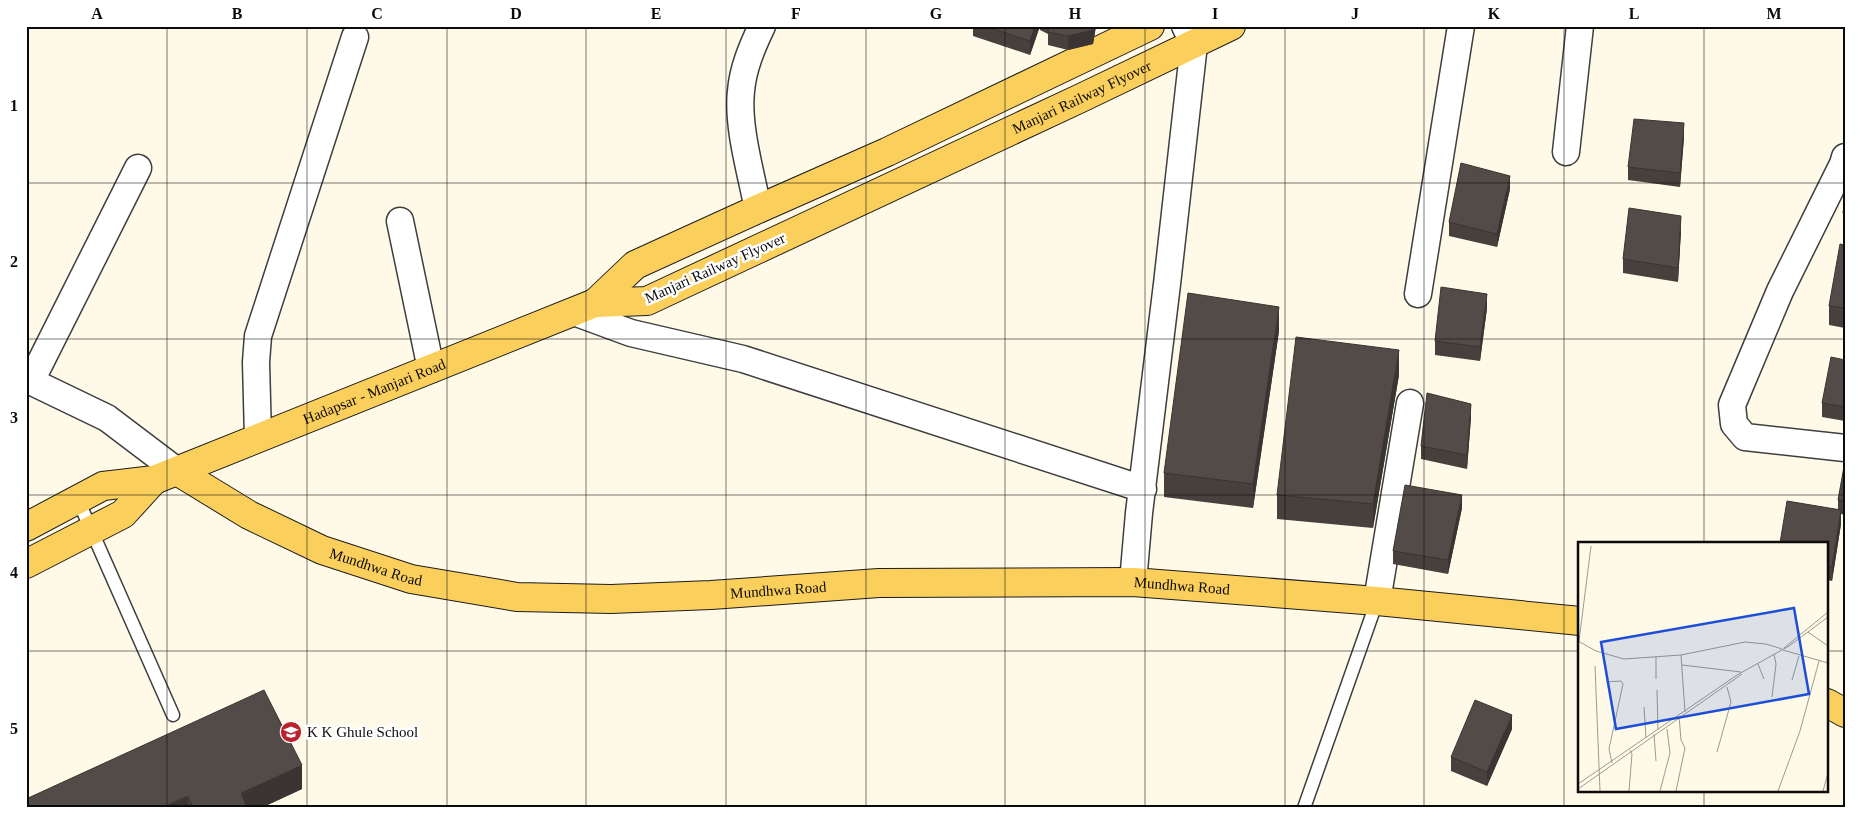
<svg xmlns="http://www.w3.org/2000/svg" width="1871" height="834" font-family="'Times New Roman',serif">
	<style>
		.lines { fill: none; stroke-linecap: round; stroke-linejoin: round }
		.service-casing { stroke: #3e3e3e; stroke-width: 15 }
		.minor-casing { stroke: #3e3e3e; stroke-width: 29 }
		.primary-casing { stroke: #1c1c1c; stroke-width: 30 }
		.service { stroke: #fff; stroke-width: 12 }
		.minor { stroke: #fff; stroke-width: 26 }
		.primary { stroke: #fbcf5c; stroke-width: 28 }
		.wall { fill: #47403d }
		.shaded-wall { fill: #3a3432 }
		.building { fill: #534b47; stroke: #3a3432 }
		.grid { fill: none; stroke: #0b0b0b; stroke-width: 1; stroke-opacity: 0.55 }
		.labels { text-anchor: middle; stroke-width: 5; stroke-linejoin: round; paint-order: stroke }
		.street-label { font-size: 15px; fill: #0b0b0b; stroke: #fff }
		.poi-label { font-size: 15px; fill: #0b0b0b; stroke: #fff; text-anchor: start }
		.inset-road { fill: none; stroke: #9d9a90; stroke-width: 1 }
		.view { fill: #1d4ed8; fill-opacity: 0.15; stroke: #1d4ed8; stroke-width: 2.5 }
		.inset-edge { fill: none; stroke: #0b0b0b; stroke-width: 2.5 }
		.neatline { fill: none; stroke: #0b0b0b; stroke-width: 2 }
		.grid-label { font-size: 16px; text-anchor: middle; font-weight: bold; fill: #0b0b0b }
	</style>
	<rect width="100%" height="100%" fill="#fffae8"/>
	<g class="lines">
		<!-- service casing -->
		<g class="service-casing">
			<path id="service" d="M 78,500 L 173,715
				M 1304,808 L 1377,601"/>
		</g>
		<!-- minor casing -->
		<g class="minor-casing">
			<path id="minor" d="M 1566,152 L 1580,26
				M 1845,157 L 1843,164 L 1780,291 L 1732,405 L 1734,424 L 1745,437 L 1845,448
				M 758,209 C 751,173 737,126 741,91 C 743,68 752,47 762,26
				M 400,221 L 431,369
				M 1418,294 L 1461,26
				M 574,312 L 631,333 L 743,359 L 1143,489
				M 26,379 L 107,418 L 177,471
				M 31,381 L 138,168
				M 258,438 L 256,362 L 258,336 L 355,37
				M 1133,582 L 1139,513 L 1167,284 L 1194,44 L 1185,26
				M 1377,601 L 1410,403"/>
		</g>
		<!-- primary casing -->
		<g class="primary-casing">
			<g id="primary">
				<path d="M 595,303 L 635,265 L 758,209 L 887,152 L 1150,26"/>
				<path id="s1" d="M 177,471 L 249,515 L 322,550 L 411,579 L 517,597 L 611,599 L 711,595 L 879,583 L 1133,582 L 1377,601 L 1580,621"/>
				<path id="s2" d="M 26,527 L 103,486 L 154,480 L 595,303 L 647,301 L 1081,98 L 1231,26"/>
				<path d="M 26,564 L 123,514 L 154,480"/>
				<path d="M 1827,703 L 1845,713"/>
			</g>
		</g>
		<!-- service -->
		<use href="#service" class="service"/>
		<!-- minor -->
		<use href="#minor" class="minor"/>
		<!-- primary -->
		<use href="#primary" class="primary"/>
	</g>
	<!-- wall -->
	<path class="wall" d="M 973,26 L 1040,26 L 1030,55 L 973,36 Z
		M 1040,26 L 1096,26 L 1093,44 L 1068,50 L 1048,45 L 1048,34 L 1040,30 Z
		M 1684,137 L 1680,187 L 1628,180 L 1628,167 Z
		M 1510,189 L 1497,247 L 1449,236 L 1449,222 Z
		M 1845,198 L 1845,227 L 1843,227 L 1843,213 Z
		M 1681,230 L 1678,282 L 1623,273 L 1623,259 Z
		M 1845,245 L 1845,328 L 1829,325 L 1829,306 Z
		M 1487,308 L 1480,361 L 1435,355 L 1435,341 Z
		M 1279,331 L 1253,508 L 1164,497 L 1164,473 Z
		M 1845,360 L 1845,421 L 1822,417 L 1822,403 Z
		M 1399,375 L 1373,528 L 1277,519 L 1277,495 Z
		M 1471,417 L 1467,469 L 1421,459 L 1421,446 Z
		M 1845,461 L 1845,515 L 1841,514 L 1841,524 L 1832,581 L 1827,580 L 1827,543 L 1838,510 L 1838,500 Z
		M 1462,508 L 1448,574 L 1393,564 L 1393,551 Z
		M 1512,729 L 1487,786 L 1451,771 L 1451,757 Z
		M 302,789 L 261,808 L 26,808 Z"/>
	<!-- shaded-wall -->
	<path class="shaded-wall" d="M 1035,26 L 1040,26 L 1030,55 L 1030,41 Z
		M 1093,26 L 1096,26 L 1093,44 L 1068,50 L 1068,36 Z
		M 1684,123 L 1684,137 L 1680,187 L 1680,173 Z
		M 1510,176 L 1510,189 L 1497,247 L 1497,234 Z
		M 1681,216 L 1681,230 L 1678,282 L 1678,268 Z
		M 1487,294 L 1487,308 L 1480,361 L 1480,347 Z
		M 1279,307 L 1279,331 L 1253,508 L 1253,484 Z
		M 1399,350 L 1399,375 L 1373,528 L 1373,504 Z
		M 1471,404 L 1471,417 L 1467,469 L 1467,455 Z
		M 1462,495 L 1462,508 L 1448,574 L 1448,560 Z
		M 1841,510 L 1841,524 L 1832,581 L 1832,567 Z
		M 1512,715 L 1512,729 L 1487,786 L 1487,772 Z
		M 302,765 L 302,789 L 261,808 L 241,808 L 241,793 Z
		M 188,796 L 188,808 L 162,808 Z"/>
	<!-- building -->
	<path class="building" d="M 984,26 L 1035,26 L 1030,41 Z
		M 1050,26 L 1093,26 L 1093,30 L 1068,36 L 1048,32 Z
		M 1634,119 L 1684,123 L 1680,173 L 1628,167 Z
		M 1461,163 L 1510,176 L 1497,234 L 1449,222 Z
		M 1845,198 L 1845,213 L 1843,213 Z
		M 1629,208 L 1681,216 L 1678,268 L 1623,259 Z
		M 1840,244 L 1845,245 L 1845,308 L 1829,306 Z
		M 1441,287 L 1487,294 L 1480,347 L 1435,341 Z
		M 1188,293 L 1279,307 L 1253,484 L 1164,473 Z
		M 1296,337 L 1399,350 L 1373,504 L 1277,495 Z
		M 1831,357 L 1845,360 L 1845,407 L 1822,403 Z
		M 1427,393 L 1471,404 L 1467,455 L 1421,446 Z
		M 1845,461 L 1845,501 L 1838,500 Z
		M 1405,485 L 1462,495 L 1448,560 L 1393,551 Z
		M 1787,501 L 1841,510 L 1832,567 L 1827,567 L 1827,543 L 1780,543 Z
		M 264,690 L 302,765 L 241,793 L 247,808 L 193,808 L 188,796 L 162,808 L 26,808 L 26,799 Z
		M 1475,700 L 1512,715 L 1487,772 L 1451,757 Z"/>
	<!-- grid -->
	<path class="grid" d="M 167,26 L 167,808M 307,26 L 307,808M 447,26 L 447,808M 586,26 L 586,808M 726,26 L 726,808M 866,26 L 866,808M 1005,26 L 1005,808M 1145,26 L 1145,808M 1285,26 L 1285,808M 1424,26 L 1424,808M 1564,26 L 1564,808M 1704,26 L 1704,543M 26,183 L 1845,183M 26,339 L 1845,339M 26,495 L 1845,495M 26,651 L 1580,651M 1827,651 L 1845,651M 1704,790 L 1704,808"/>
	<!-- icons -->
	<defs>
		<g id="school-disc" transform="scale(1.125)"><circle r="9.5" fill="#bc212e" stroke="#fff"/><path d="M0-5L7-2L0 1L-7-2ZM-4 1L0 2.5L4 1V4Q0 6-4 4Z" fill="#fff"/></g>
	</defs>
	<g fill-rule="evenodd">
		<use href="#school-disc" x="291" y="732"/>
	</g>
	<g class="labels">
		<!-- street labels -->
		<g class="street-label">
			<text dy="5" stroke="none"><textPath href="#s2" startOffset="1146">Manjari Railway Flyover</textPath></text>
			<text transform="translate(715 268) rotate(-24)" y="5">Manjari Railway Flyover</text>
			<text dy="5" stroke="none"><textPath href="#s2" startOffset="376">Hadapsar - Manjari Road</textPath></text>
			<text dy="5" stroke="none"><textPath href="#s1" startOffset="222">Mundhwa Road</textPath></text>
			<text dy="5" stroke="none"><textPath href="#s1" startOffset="1032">Mundhwa Road</textPath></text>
			<text dy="5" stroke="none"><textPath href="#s1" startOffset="628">Mundhwa Road</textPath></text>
		</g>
		<!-- poi labels -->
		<g class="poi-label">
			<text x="307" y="737">K K Ghule School</text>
		</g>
	</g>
	<!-- overview -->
	<g transform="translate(1578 542)">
		<rect width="250" height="250" fill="#fffae8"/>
		<path class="inset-road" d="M 230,90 L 250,104M 0,99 L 18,109 L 46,117 L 103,113 L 167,100 L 188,102 L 204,107M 1,99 L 13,4M 206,106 L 250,70M 205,108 L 250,121M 103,113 L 107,170M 78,115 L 78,137M 180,122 L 186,137M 104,123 L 163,130M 17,124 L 22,249M 214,138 L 221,114M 28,140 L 43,139 L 45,142 L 31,207 L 34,221M 79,148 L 80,188M 194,155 L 198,122 L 196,112M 66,165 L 68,196M 76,192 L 78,219M 139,210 L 153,160 L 149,145M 0,242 L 159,133 L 211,104 L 250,75M 0,247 L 164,132M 51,249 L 54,212 L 52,208M 82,249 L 92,211 L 89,187M 98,249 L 107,206 L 103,198 L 101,174M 200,249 L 222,189 L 241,119M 245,249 L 250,231"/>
		<path class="view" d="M 216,66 L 231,152 L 38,187 L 23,100 Z"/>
		<rect width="250" height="250" class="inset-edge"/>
	</g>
	<!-- border -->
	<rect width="1871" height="834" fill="none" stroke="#ffffff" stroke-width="55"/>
	<rect x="28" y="28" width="1816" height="778" class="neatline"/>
	<g class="grid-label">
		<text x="97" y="19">A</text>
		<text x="237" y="19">B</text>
		<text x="377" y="19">C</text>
		<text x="516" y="19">D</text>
		<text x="656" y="19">E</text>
		<text x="796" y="19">F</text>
		<text x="936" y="19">G</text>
		<text x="1075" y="19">H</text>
		<text x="1215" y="19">I</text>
		<text x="1355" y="19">J</text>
		<text x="1494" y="19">K</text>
		<text x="1634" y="19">L</text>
		<text x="1774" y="19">M</text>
		<text x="14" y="111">1</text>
		<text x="14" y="267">2</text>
		<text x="14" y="423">3</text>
		<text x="14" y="578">4</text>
		<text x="14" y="734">5</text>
	</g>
</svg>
